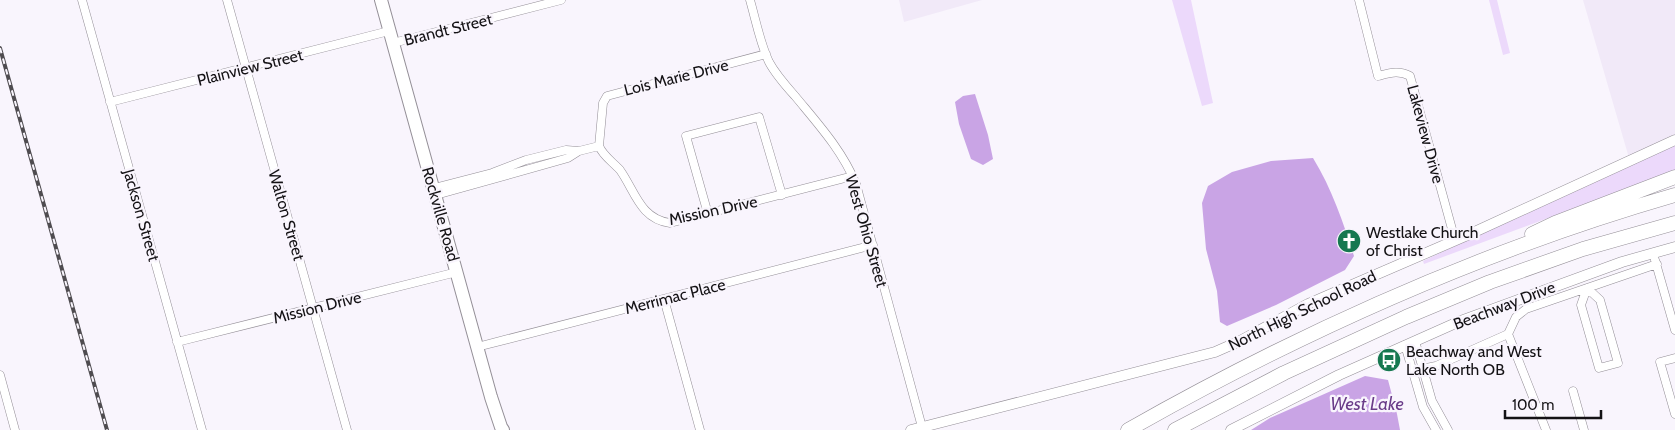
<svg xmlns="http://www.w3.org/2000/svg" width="1675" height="430" font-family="Cabin,sans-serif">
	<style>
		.built { fill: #f1e9f8 }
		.green { fill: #ecd9fb }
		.water { fill: #c9a4e5 }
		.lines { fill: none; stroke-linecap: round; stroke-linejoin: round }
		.minor-casing { stroke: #948f97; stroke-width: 9 }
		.tertiary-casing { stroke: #948f97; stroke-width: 11 }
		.primary-casing { stroke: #948f97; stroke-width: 14 }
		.motorway-casing { stroke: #948f97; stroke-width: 15 }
		.minor { stroke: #fff; stroke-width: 8 }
		.tertiary { stroke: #fff; stroke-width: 10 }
		.primary { stroke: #fff; stroke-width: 12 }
		.motorway { stroke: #fff; stroke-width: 14 }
		.rail-casing { stroke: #4f4c50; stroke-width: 4 }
		.rail { stroke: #f9f5fd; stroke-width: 2; stroke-dasharray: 5.5; stroke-linecap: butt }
		.labels { text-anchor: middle; stroke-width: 4.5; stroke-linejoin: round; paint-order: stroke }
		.street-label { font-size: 16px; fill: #141215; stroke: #f9f5fd }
		.poi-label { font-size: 16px; fill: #141215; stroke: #f9f5fd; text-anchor: start }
		.water-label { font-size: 18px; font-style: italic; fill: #6a3c89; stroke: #f9f5fd }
	</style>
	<rect width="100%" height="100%" fill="#f9f5fd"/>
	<!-- built -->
	<path class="built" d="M 899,0 L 982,0 L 904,22 Z
		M 1583,0 L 1675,0 L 1675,136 L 1629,158 Z"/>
	<!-- green -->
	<path class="green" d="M 1172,0 L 1191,0 L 1213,103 L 1202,106 Z
		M 1489,0 L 1497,0 L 1510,53 L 1503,55 Z
		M 1675,145 L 1675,171 L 1424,264 L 1423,261 L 1563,195 Z"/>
	<!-- water -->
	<path class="water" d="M 975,94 L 988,135 L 993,159 L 983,165 L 971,159 L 959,124 L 955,102 L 963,96 Z
		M 1313,158 C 1332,189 1343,222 1354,256 L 1345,270 L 1276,305 L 1227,326 L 1220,322 L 1217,291 L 1206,249 L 1202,203 L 1208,186 L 1232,172 L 1271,161 Z
		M 1365,376 L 1388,380 L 1397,414 L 1400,430 L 1251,430 L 1270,418 Z"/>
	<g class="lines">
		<!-- minor casing -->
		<g class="minor-casing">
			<path id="minor" d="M 82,0 L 202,430
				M 227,0 L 347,430
				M 750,0 C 756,21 760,43 769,62 C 776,75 786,86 795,96 C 818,124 842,150 856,184 L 922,427
				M 1359,0 L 1378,76 C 1390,73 1399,70 1410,76 L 1455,240
				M 393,43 L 561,0
				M 110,102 L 389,31
				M 599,146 C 603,156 613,162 620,170 C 635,191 640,219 670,223 L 853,176
				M 599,146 L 603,103 L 607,96 L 766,54
				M 434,188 L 492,173 L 526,160 L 566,150 L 579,151 L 599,146
				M 436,195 L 568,158 L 579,151
				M 708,214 L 686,136 L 759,117 L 782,195
				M 1655,260 L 1675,330
				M 1587,288 L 1600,300 L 1618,363 L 1599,368 L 1581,305 Z
				M 664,299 L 700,430
				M 1508,334 L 1546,430
				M 1415,341 L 1432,401 L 1448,430
				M 177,342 L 457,272
				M 1405,345 L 1423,407 L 1436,430
				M 477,347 L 873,245
				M 1675,358 L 1660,362 L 1675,414
				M 1412,371 L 1436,366 L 1508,334 L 1516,317 L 1526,309 L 1657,264
				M 0,375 L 15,430
				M 1573,391 L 1584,430"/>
		</g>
		<!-- tertiary casing -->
		<g class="tertiary-casing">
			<path id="tertiary" d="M 911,430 L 1215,352 L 1240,341 L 1308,304 L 1470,234 L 1675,140
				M 1231,430 L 1339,375 L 1458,322 L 1622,262 L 1675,247"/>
		</g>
		<!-- primary casing -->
		<g class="primary-casing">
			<path id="primary" d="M 381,0 L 491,397 L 501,427 L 503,430"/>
		</g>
		<!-- motorway casing -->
		<g class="motorway-casing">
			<path id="motorway" d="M 1532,234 L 1555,223 L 1675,177
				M 1128,430 C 1301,332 1484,250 1675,195
				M 1175,430 L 1284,373 L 1406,317 L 1490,282 L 1583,249 L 1675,223"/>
		</g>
		<!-- minor -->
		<use href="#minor" class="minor"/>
		<!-- tertiary -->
		<use href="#tertiary" class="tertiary"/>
		<!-- primary -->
		<use href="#primary" class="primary"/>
		<!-- motorway -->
		<use href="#motorway" class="motorway"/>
		<!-- rail casing -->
		<g class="rail-casing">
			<path id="rail" d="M 0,48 L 107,430"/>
		</g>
		<!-- rail -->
		<use href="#rail" class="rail"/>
	</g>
	<!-- icons -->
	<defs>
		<g id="church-disc" transform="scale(1.25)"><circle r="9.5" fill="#167850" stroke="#f9f5fd"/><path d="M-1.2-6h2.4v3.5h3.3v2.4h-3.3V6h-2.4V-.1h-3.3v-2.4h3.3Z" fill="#fff"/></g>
		<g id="bus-disc" transform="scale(1.25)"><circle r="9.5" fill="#167850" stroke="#f9f5fd"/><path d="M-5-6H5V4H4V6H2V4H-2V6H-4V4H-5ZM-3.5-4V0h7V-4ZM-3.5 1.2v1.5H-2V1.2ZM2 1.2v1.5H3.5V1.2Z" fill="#fff"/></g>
	</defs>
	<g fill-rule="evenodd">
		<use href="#church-disc" x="1349" y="241"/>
		<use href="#bus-disc" x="1389" y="360"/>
	</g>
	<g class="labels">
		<!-- street labels -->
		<g class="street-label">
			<text transform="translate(448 29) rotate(-14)" y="6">Brandt Street</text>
			<text transform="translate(250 67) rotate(-14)" y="6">Plainview Street</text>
			<text transform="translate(676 77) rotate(-14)" y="6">Lois Marie Drive</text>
			<text transform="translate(1426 134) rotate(75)" y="6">Lakeview Drive</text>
			<text transform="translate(713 210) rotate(-12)" y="6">Mission Drive</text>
			<text transform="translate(441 214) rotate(74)" y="6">Rockville Road</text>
			<text transform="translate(142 215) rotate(74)" y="6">Jackson Street</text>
			<text transform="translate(287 215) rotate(74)" y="6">Walton Street</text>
			<text transform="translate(867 231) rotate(74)" y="6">West Ohio Street</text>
			<text transform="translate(675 296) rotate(-14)" y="6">Merrimac Place</text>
			<text transform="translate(1504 305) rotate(-21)" y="6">Beachway Drive</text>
			<text transform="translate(317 307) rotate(-14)" y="6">Mission Drive</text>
			<text transform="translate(1302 310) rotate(-26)" y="6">North High School Road</text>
		</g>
		<!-- poi labels -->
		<g class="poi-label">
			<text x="1366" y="238">Westlake Church<tspan x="1366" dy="18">of Christ</tspan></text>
			<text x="1406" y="357">Beachway and West<tspan x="1406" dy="18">Lake North OB</tspan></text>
		</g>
		<!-- water labels -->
		<g class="water-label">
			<text x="1367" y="410">West Lake</text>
		</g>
	</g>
	<!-- scale -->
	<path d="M1505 410v8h96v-8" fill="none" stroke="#141215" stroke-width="2.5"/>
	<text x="1512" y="410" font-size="15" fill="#141215" stroke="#f9f5fd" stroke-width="4" paint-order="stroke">100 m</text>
</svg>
